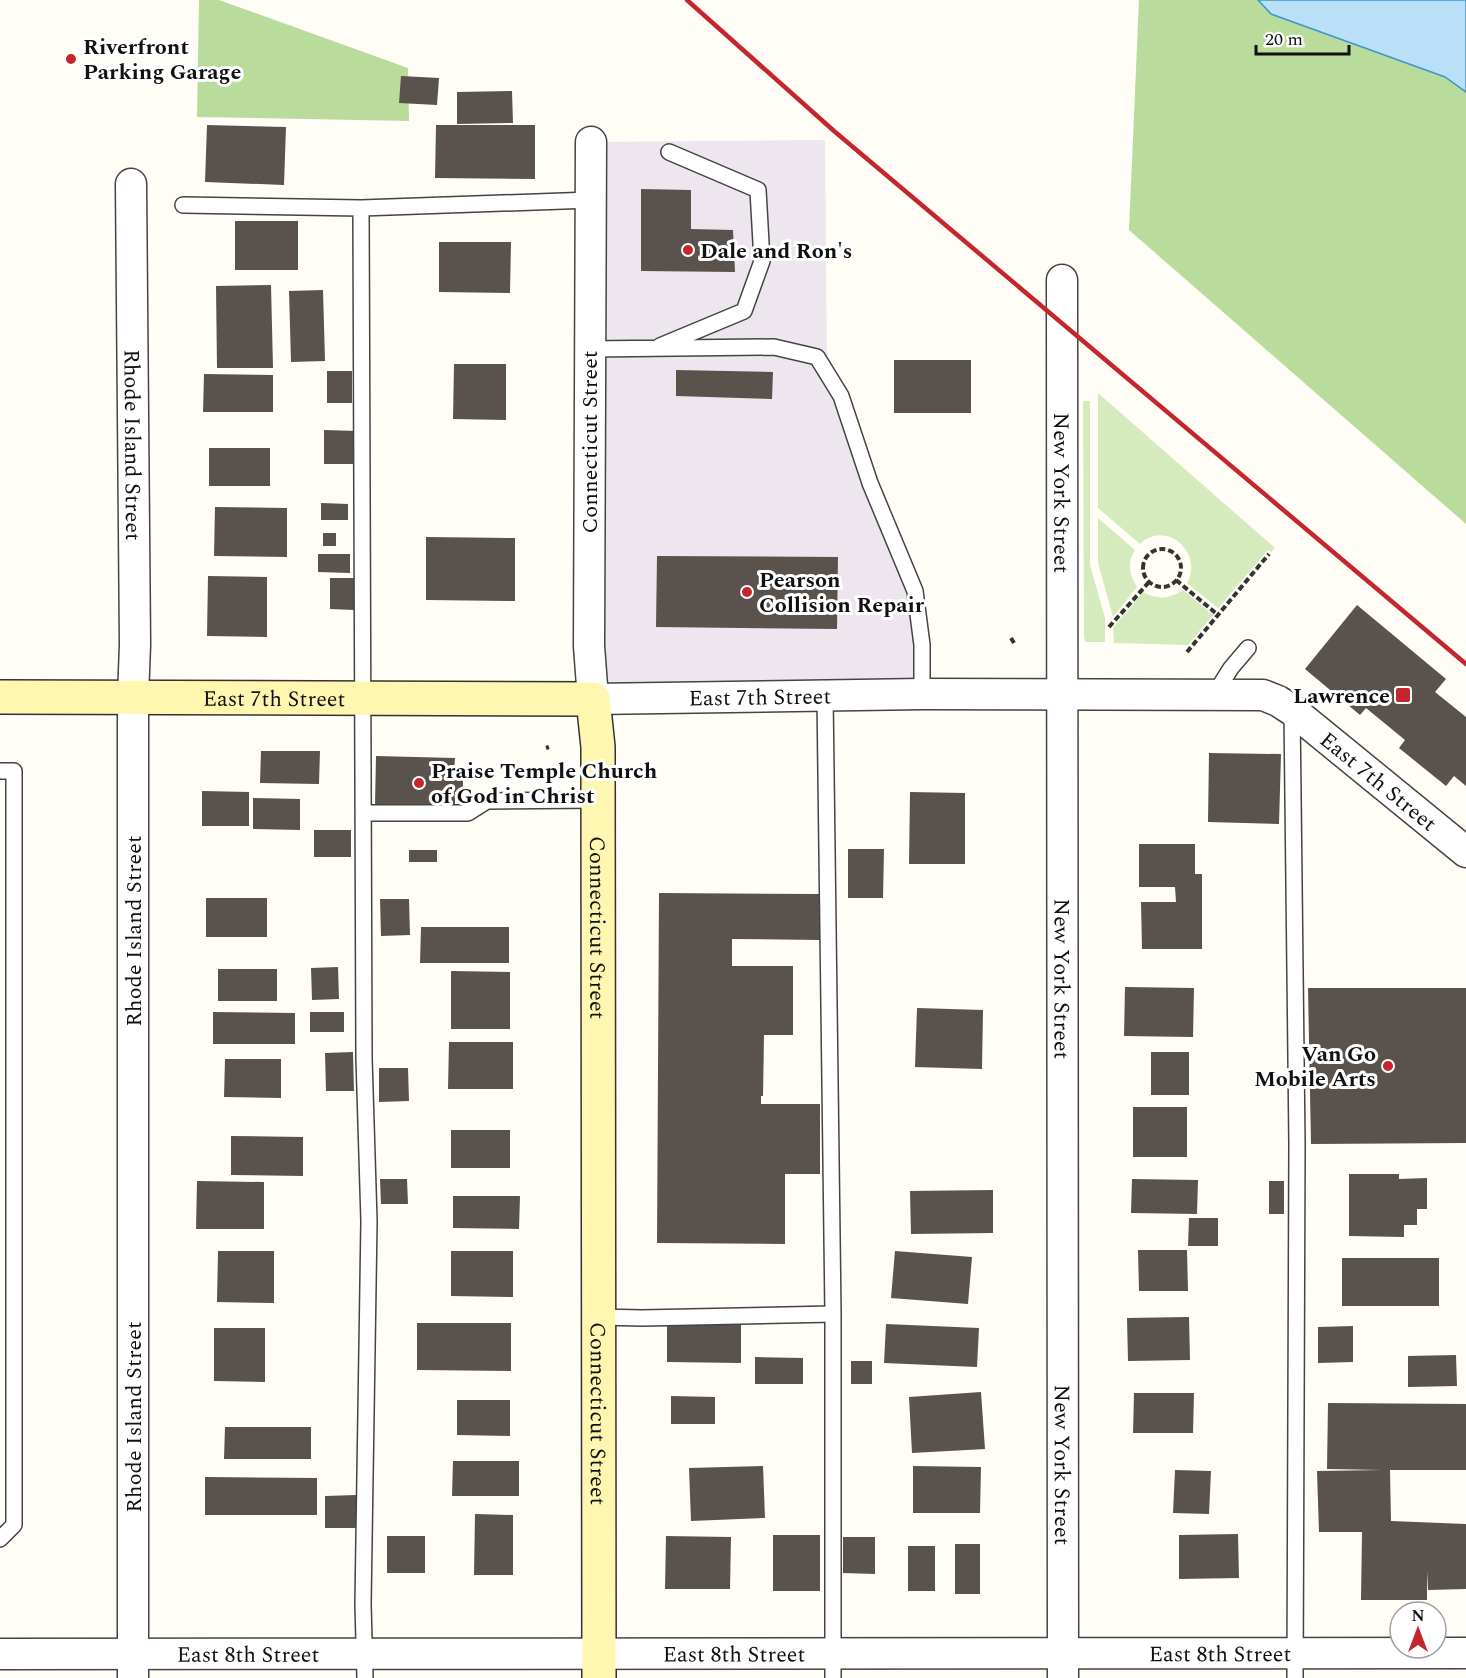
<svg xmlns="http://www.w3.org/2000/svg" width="1466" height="1678" font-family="Spectral,serif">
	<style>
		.industrial { fill: #eee6ef }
		.green { fill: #d5ebbd }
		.forest { fill: #b9dc9c }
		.water { fill: #b9e0f7; stroke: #3f96cf; stroke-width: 1.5 }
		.building { fill: #5a524d }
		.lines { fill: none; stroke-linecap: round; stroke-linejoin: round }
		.lane-casing { stroke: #444; stroke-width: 18 }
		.street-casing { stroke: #444; stroke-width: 33 }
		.secondary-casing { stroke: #333; stroke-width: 36 }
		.path { stroke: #333; stroke-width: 4; stroke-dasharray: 6 3; stroke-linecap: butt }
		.lane { stroke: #fff; stroke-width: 15 }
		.street { stroke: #fff; stroke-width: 30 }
		.secondary { stroke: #fff6b0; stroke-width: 33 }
		.rail { stroke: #c4262e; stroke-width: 4.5 }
		.poi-dot { fill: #c4262e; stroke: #fff; stroke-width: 2 }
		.labels { text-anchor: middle; stroke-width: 6; stroke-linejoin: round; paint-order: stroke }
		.poi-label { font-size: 22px; font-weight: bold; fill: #111; stroke: #fff; text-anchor: start }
		.street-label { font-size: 22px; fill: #111; stroke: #fff }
	</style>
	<rect width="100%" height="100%" fill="#fffdf5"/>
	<!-- industrial -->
	<path class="industrial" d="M 825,140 L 827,370 L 915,591 L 922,694 L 593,699 L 591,142 Z"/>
	<!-- green -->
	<path class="green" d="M 1098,393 L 1275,548 L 1271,552 L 1268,550 L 1218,608 L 1187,583 C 1204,553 1166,519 1140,544 L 1098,508 Z
		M 1083,401 L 1090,401 L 1090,565 L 1105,618 L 1105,642 L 1085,642 L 1084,636 Z
		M 1098,518 L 1135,550 C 1127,563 1129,574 1137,587 L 1113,617 L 1098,563 Z
		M 1183,590 L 1213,615 L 1188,645 L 1114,643 L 1113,628 L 1143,592 C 1158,600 1169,599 1183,590 Z"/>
	<!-- forest -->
	<path class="forest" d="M 199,0 L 219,0 L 408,68 L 409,121 L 197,117 Z
		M 1139,0 L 1258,0 L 1272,14 L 1445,77 L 1466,92 L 1466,524 L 1129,230 Z"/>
	<!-- water -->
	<path class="water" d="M 1258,0 L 1466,0 L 1466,92 L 1445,77 L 1271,14 Z"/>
	<!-- building -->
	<path class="building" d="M 401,76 L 439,78 L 437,105 L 399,103 Z
		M 512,91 L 513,123 L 457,124 L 457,92 Z
		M 207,125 L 286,127 L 284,185 L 205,182 Z
		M 436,125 L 535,125 L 535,179 L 435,178 Z
		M 641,189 L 691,190 L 691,229 L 733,230 L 735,272 L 641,271 Z
		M 235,221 L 298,221 L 298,270 L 235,270 Z
		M 439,242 L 511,242 L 510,293 L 439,292 Z
		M 271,285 L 273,368 L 217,368 L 216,286 Z
		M 323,290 L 325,361 L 291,362 L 289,291 Z
		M 894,360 L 971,360 L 971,413 L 894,413 Z
		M 454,364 L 506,364 L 506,420 L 453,419 Z
		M 676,370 L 773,372 L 772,399 L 676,396 Z
		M 327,371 L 352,371 L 352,403 L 327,403 Z
		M 204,374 L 273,375 L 273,412 L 203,412 Z
		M 324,430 L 357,431 L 357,464 L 324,464 Z
		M 209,448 L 270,448 L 270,486 L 209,486 Z
		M 321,503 L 348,504 L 348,520 L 321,520 Z
		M 215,507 L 287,508 L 287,557 L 214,556 Z
		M 323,533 L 336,533 L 336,546 L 323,546 Z
		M 426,537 L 515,538 L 515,601 L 426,600 Z
		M 318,554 L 350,554 L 350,573 L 318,572 Z
		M 657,556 L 838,557 L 837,629 L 656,627 Z
		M 208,576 L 267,577 L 267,637 L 207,636 Z
		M 330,578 L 355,578 L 354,610 L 330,609 Z
		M 1357,605 L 1446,679 L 1435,692 L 1466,717 L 1466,786 L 1454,776 L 1446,786 L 1399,748 L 1405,740 L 1366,708 L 1360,715 L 1305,669 Z
		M 261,751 L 320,751 L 319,784 L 260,783 Z
		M 1209,753 L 1281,754 L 1279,824 L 1208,822 Z
		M 376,756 L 455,758 L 454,773 L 463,773 L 463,792 L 455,792 L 455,807 L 375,806 Z
		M 202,791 L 249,792 L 249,826 L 202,826 Z
		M 910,792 L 965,793 L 965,864 L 909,864 Z
		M 253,798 L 300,799 L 300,830 L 253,829 Z
		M 314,830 L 351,830 L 351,857 L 314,857 Z
		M 1139,844 L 1195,844 L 1195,874 L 1202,874 L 1202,949 L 1142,949 L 1141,902 L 1176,902 L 1175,887 L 1139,887 Z
		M 848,849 L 884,849 L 883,898 L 848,898 Z
		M 409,850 L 437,850 L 437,862 L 409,862 Z
		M 659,893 L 819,894 L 820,940 L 732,939 L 732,966 L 793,966 L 793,1035 L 764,1035 L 763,1096 L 761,1096 L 761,1104 L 820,1104 L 820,1174 L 785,1174 L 785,1244 L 657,1243 Z
		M 206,898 L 267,898 L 267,937 L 206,937 Z
		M 380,899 L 409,899 L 410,935 L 381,936 Z
		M 421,927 L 509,927 L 509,963 L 420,963 Z
		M 338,967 L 339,999 L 312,1000 L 311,968 Z
		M 218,969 L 277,969 L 277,1001 L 218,1001 Z
		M 451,971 L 510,972 L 510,1029 L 451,1029 Z
		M 1125,987 L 1194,988 L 1193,1037 L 1124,1036 Z
		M 1308,988 L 1466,988 L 1466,1143 L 1311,1144 Z
		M 917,1008 L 983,1010 L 982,1069 L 915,1067 Z
		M 213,1012 L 295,1013 L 295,1044 L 213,1044 Z
		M 310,1012 L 344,1012 L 344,1032 L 310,1032 Z
		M 449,1042 L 513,1042 L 513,1089 L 448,1089 Z
		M 353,1052 L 354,1091 L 326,1091 L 325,1053 Z
		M 1151,1052 L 1189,1052 L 1189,1095 L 1151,1095 Z
		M 225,1059 L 281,1059 L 281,1098 L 224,1097 Z
		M 379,1068 L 408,1068 L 409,1101 L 379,1102 Z
		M 1133,1107 L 1187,1107 L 1187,1157 L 1133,1157 Z
		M 451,1130 L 510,1130 L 510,1168 L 451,1168 Z
		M 231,1136 L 303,1137 L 303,1176 L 231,1175 Z
		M 1349,1174 L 1399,1174 L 1399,1179 L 1427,1178 L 1427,1209 L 1417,1209 L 1417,1225 L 1404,1225 L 1404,1237 L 1349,1236 Z
		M 380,1179 L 407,1179 L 408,1204 L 381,1204 Z
		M 1132,1179 L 1198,1180 L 1197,1214 L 1131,1213 Z
		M 197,1181 L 264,1182 L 264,1229 L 196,1229 Z
		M 1269,1181 L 1284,1181 L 1284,1214 L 1269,1214 Z
		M 993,1190 L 993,1233 L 911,1234 L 910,1191 Z
		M 453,1196 L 520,1196 L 519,1229 L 453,1228 Z
		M 1189,1218 L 1218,1218 L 1218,1246 L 1188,1246 Z
		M 1138,1250 L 1187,1250 L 1188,1291 L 1139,1291 Z
		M 218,1251 L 274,1251 L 274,1303 L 217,1302 Z
		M 451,1251 L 513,1251 L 513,1297 L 451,1296 Z
		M 895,1251 L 972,1257 L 968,1304 L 891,1298 Z
		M 1342,1258 L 1439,1258 L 1439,1306 L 1342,1306 Z
		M 1189,1317 L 1190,1360 L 1128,1361 L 1127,1318 Z
		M 417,1323 L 511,1323 L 511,1371 L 417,1370 Z
		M 886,1324 L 979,1328 L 977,1367 L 884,1363 Z
		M 667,1325 L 741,1325 L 741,1363 L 667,1362 Z
		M 1353,1326 L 1353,1362 L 1318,1363 L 1318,1327 Z
		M 214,1328 L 265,1328 L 265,1382 L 214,1381 Z
		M 1456,1355 L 1457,1386 L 1408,1387 L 1408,1356 Z
		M 755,1357 L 803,1358 L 803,1384 L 755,1384 Z
		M 851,1361 L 872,1361 L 872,1384 L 851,1384 Z
		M 981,1392 L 985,1449 L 912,1453 L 909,1397 Z
		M 1134,1393 L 1194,1393 L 1193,1433 L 1133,1433 Z
		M 671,1396 L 715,1397 L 715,1424 L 671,1424 Z
		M 457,1400 L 510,1400 L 510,1436 L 457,1435 Z
		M 1328,1403 L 1466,1404 L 1466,1470 L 1390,1470 L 1391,1521 L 1466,1524 L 1466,1589 L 1428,1590 L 1427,1571 L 1427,1600 L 1361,1600 L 1362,1532 L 1319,1532 L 1317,1471 L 1382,1470 L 1327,1469 Z
		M 225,1427 L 311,1427 L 311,1459 L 224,1459 Z
		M 453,1461 L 519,1461 L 519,1496 L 452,1496 Z
		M 763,1466 L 765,1518 L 691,1521 L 689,1468 Z
		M 913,1466 L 981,1467 L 980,1513 L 913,1513 Z
		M 1175,1470 L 1211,1471 L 1209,1514 L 1173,1513 Z
		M 205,1477 L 317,1478 L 317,1515 L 205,1515 Z
		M 356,1495 L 357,1528 L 325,1528 L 325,1496 Z
		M 475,1514 L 513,1515 L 513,1575 L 474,1575 Z
		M 1238,1534 L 1239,1578 L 1179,1579 L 1179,1535 Z
		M 773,1535 L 820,1535 L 820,1591 L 773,1591 Z
		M 387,1536 L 425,1536 L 425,1573 L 387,1573 Z
		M 666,1536 L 731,1537 L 730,1589 L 665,1589 Z
		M 843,1537 L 875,1537 L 875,1574 L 843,1573 Z
		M 955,1544 L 980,1544 L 980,1594 L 955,1594 Z
		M 908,1546 L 935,1546 L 935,1591 L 908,1591 Z"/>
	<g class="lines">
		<!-- lane casing -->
		<g class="lane-casing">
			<path id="lane" d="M 183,205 L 361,208 L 591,200
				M 361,208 L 364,1058 L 369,1221 L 363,1604 L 365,1678
				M 660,346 L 744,311 L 762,261 L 758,190 L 669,152
				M 589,349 L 774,347 L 817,357 L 841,396 L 870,483 L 915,591 L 922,645 L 922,694
				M 1214,695 L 1231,668 L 1248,648
				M 825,696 L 833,1314 L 833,1678
				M 1292,710 L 1297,1144 L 1295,1678
				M 0,771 L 14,771 L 14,1525 L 0,1539
				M 364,813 L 468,813 L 487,801 L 598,800
				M 598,1317 L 642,1318 L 833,1314"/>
		</g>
		<!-- street casing -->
		<g class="street-casing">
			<g id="street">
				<path id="s1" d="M 591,142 L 589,646 L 593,699 L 922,694 L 1263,695 L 1278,701 L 1292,710 L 1466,852"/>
				<path id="s2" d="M 131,184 L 135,645 L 133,697 L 133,1678"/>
				<path id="s3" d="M 1062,280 L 1063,1678"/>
				<path id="s4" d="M 0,1654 L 1466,1653"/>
			</g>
		</g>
		<!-- secondary casing -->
		<g class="secondary-casing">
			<g id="secondary">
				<path id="s5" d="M 0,697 L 593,699 L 598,747 L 599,1678"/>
			</g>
		</g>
		<!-- path -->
		<path class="path" d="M1143 568a19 19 0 1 1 38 0a19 19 0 1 1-38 0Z
			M 1176,580 L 1218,615
			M 1109,627 L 1149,582
			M 1011,638 L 1014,643
			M 1187,652 L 1269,554
			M 546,748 L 549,747"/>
		<!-- lane -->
		<use href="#lane" class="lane"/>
		<!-- street -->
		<use href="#street" class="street"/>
		<!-- secondary -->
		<use href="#secondary" class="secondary"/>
		<!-- rail -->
		<path class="rail" d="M 687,0 L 834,131 L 1466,664"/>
	</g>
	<!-- markers -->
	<g class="poi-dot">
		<circle cx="71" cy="59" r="6"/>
		<circle cx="688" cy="250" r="6"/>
		<circle cx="747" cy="592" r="6"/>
		<rect x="1395" y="687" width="16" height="16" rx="3"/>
		<circle cx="419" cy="783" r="6"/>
		<circle cx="1388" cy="1066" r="6"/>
	</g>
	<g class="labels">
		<!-- poi labels -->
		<g class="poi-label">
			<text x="83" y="54">Riverfront<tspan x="83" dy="25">Parking Garage</tspan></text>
			<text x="700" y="258">Dale and Ron's</text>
			<text x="759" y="587">Pearson<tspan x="759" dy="25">Collision Repair</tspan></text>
			<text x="1390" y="703" text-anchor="end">Lawrence</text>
			<text x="431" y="778">Praise Temple Church<tspan x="431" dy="25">of God in Christ</tspan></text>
			<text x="1376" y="1061" text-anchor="end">Van Go<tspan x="1376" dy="25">Mobile Arts</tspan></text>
		</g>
		<!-- street labels -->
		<g class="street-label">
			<text transform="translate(589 442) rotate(-90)" y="8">Connecticut Street</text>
			<text dy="8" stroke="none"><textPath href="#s2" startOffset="261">Rhode Island Street</textPath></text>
			<text dy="8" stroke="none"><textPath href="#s3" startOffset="213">New York Street</textPath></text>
			<text dy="8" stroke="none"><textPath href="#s5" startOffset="274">East 7th Street</textPath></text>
			<text dy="8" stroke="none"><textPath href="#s1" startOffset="724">East 7th Street</textPath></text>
			<text dy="8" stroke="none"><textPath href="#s1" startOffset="1372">East 7th Street</textPath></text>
			<text dy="8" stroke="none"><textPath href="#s5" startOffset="822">Connecticut Street</textPath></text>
			<text transform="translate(133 931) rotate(-90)" y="8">Rhode Island Street</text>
			<text dy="8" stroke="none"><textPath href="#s3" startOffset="699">New York Street</textPath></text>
			<text dy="8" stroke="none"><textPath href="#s5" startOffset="1308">Connecticut Street</textPath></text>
			<text transform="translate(133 1417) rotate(-90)" y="8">Rhode Island Street</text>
			<text dy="8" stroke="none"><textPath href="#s3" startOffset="1185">New York Street</textPath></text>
			<text dy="8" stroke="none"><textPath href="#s4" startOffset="248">East 8th Street</textPath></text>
			<text dy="8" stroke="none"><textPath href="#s4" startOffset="734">East 8th Street</textPath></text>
			<text dy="8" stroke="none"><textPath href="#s4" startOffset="1220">East 8th Street</textPath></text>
		</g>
	</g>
	<!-- north arrow -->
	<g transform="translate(1418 1630)"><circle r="28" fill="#ffffff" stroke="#a0a0a0" stroke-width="1.5"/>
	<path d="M0-4.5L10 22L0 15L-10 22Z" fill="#c4262e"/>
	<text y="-9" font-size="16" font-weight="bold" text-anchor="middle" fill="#111111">N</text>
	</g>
	<!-- scale -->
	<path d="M1256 45v9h93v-9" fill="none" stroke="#111111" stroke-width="3"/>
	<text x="1265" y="45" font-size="18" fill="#111111" stroke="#ffffff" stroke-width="4.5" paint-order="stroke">20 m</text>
</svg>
